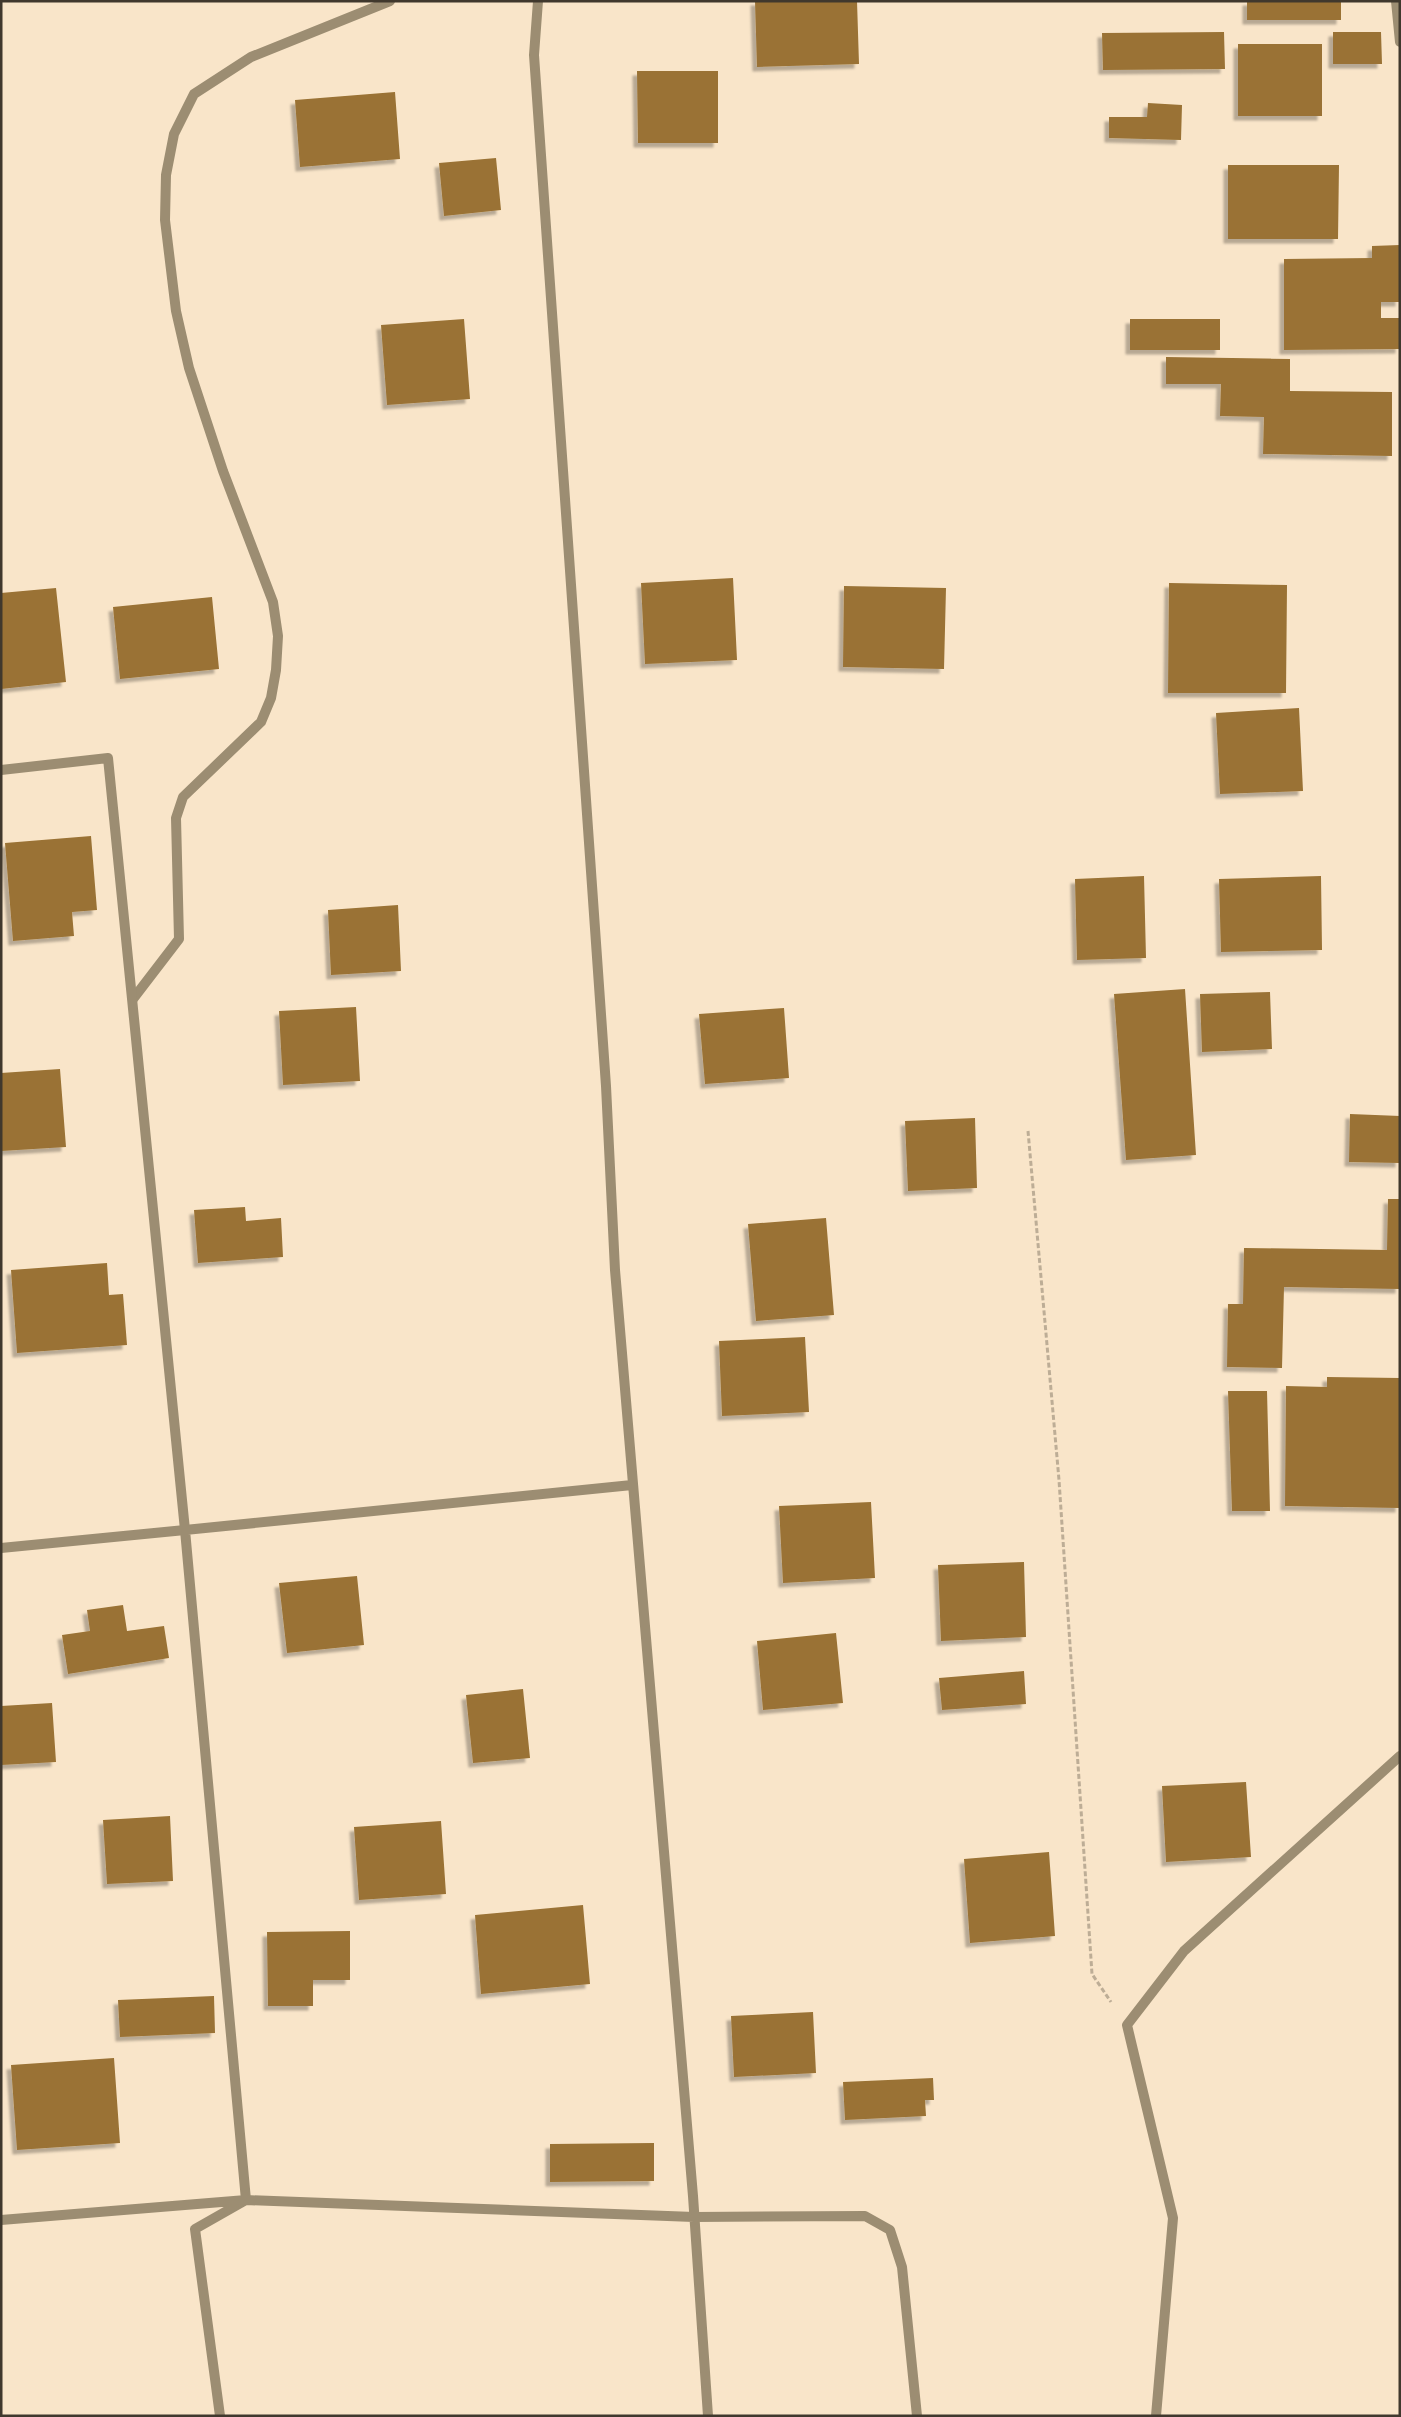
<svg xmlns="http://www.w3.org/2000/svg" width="1401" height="2417" font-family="'Golos Text',sans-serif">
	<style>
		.building { fill: #9a7234; filter: url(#shadow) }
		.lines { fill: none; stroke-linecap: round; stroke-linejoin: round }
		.path { stroke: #bdad96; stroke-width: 3; stroke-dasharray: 5 2.5; stroke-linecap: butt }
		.service { stroke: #9c8d72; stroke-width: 10 }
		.minor { stroke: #9c8d72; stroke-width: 10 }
	</style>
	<defs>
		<filter id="shadow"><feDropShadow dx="-4.5" dy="4.5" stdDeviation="1" flood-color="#0004"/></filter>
	</defs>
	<rect width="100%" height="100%" fill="#f9e5c9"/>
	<!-- building -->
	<path class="building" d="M 755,1 L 857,1 L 859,64 L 757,67 Z
		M 1247,1 L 1341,1 L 1341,20 L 1247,20 Z
		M 1224,32 L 1225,69 L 1103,70 L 1102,33 Z
		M 1333,32 L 1381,32 L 1382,64 L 1333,64 Z
		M 1238,44 L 1322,44 L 1322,116 L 1238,116 Z
		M 637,71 L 718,71 L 718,143 L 638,143 Z
		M 395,92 L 400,159 L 300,167 L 295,100 Z
		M 1148,103 L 1182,105 L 1181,140 L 1109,138 L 1109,117 L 1147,117 Z
		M 496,158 L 501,210 L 444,216 L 439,163 Z
		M 1228,165 L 1339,165 L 1338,239 L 1228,239 Z
		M 1400,245 L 1400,302 L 1381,302 L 1381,318 L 1400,318 L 1400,349 L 1284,350 L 1284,259 L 1372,258 L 1372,246 Z
		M 464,319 L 470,399 L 387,405 L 381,325 Z
		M 1130,319 L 1220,319 L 1220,350 L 1130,350 Z
		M 1166,357 L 1290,359 L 1290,391 L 1392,392 L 1392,456 L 1263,454 L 1264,417 L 1220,416 L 1221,384 L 1166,384 Z
		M 733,578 L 737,660 L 645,664 L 641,583 Z
		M 1169,583 L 1287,585 L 1286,693 L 1168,693 Z
		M 844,586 L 946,588 L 944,669 L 843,667 Z
		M 56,588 L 66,682 L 1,689 L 1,593 Z
		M 212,597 L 219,669 L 120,679 L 113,607 Z
		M 1299,708 L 1303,791 L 1220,794 L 1216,713 Z
		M 91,836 L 97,910 L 72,912 L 74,936 L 13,941 L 5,843 Z
		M 1144,876 L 1146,958 L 1077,960 L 1075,879 Z
		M 1321,876 L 1322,950 L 1221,952 L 1219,879 Z
		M 398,905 L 401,971 L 331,975 L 328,910 Z
		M 1185,989 L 1196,1155 L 1126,1160 L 1114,994 Z
		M 1270,992 L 1272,1049 L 1202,1052 L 1200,994 Z
		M 356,1007 L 360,1081 L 283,1085 L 279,1011 Z
		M 784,1008 L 789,1078 L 705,1084 L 699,1014 Z
		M 60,1069 L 66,1147 L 1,1151 L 1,1073 Z
		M 1350,1114 L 1400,1116 L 1400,1163 L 1349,1162 Z
		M 975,1118 L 977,1188 L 908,1191 L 905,1121 Z
		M 1388,1199 L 1400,1199 L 1400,1289 L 1284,1287 L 1282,1368 L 1227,1367 L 1228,1304 L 1243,1304 L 1244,1248 L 1387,1250 Z
		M 245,1207 L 246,1221 L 281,1218 L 283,1257 L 198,1263 L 194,1210 Z
		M 826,1218 L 834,1315 L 756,1321 L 748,1224 Z
		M 107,1263 L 109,1295 L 123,1294 L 127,1345 L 17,1353 L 11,1270 Z
		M 805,1337 L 809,1412 L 722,1416 L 719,1341 Z
		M 1327,1377 L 1400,1378 L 1400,1508 L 1285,1506 L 1286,1386 L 1327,1387 Z
		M 1228,1391 L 1267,1391 L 1270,1511 L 1232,1511 Z
		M 871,1502 L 875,1578 L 783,1583 L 779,1506 Z
		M 1024,1562 L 1026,1637 L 941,1641 L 938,1565 Z
		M 357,1576 L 364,1645 L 287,1653 L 279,1583 Z
		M 123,1605 L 127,1631 L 164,1626 L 169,1658 L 68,1674 L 62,1635 L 90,1631 L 87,1610 Z
		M 836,1633 L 843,1703 L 763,1710 L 757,1641 Z
		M 1024,1671 L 1026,1704 L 942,1710 L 939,1678 Z
		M 523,1689 L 530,1758 L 473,1763 L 466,1695 Z
		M 52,1703 L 56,1762 L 1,1765 L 1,1706 Z
		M 1246,1782 L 1251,1857 L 1166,1862 L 1162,1786 Z
		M 170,1816 L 173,1881 L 107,1884 L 103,1820 Z
		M 441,1821 L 446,1894 L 359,1900 L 354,1827 Z
		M 1049,1852 L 1055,1936 L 970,1943 L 964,1859 Z
		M 583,1905 L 590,1984 L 481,1994 L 475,1915 Z
		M 350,1931 L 350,1980 L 313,1980 L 313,2006 L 268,2006 L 267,1932 Z
		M 214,1996 L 215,2033 L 120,2037 L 118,2000 Z
		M 813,2012 L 816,2073 L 734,2077 L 731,2016 Z
		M 114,2058 L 120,2143 L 17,2150 L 11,2065 Z
		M 933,2078 L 934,2100 L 925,2100 L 926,2116 L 845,2120 L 843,2082 Z
		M 654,2143 L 654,2181 L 550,2182 L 550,2144 Z"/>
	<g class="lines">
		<!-- path -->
		<path class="path" d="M 1028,1131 L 1059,1480 L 1092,1974 L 1111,2002"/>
		<!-- service -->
		<path class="service" d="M 133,999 L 179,939 L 176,818 L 183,797 L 261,722 L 271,698 L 276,670 L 278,636 L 273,602 L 223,471 L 189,368 L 176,311 L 165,220 L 166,175 L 174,134 L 194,94 L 251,57 L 390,1"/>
		<!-- minor -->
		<path class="minor" d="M 538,1 L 534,55 L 606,1086 L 615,1270 L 693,2196 L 708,2416
			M 1396,1 L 1400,42
			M 1,770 L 108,758 L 185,1530 L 1,1548
			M 1,2220 L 246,2200 L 694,2217 L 865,2216 L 890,2230 L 902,2267 L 917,2416
			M 220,2416 L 195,2229 L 246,2200 L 185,1530 L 632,1485
			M 1156,2416 L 1173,2218 L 1127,2025 L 1184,1951 L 1400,1756"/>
	</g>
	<!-- border -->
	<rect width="1401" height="2417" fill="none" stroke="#40382d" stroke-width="5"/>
</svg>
